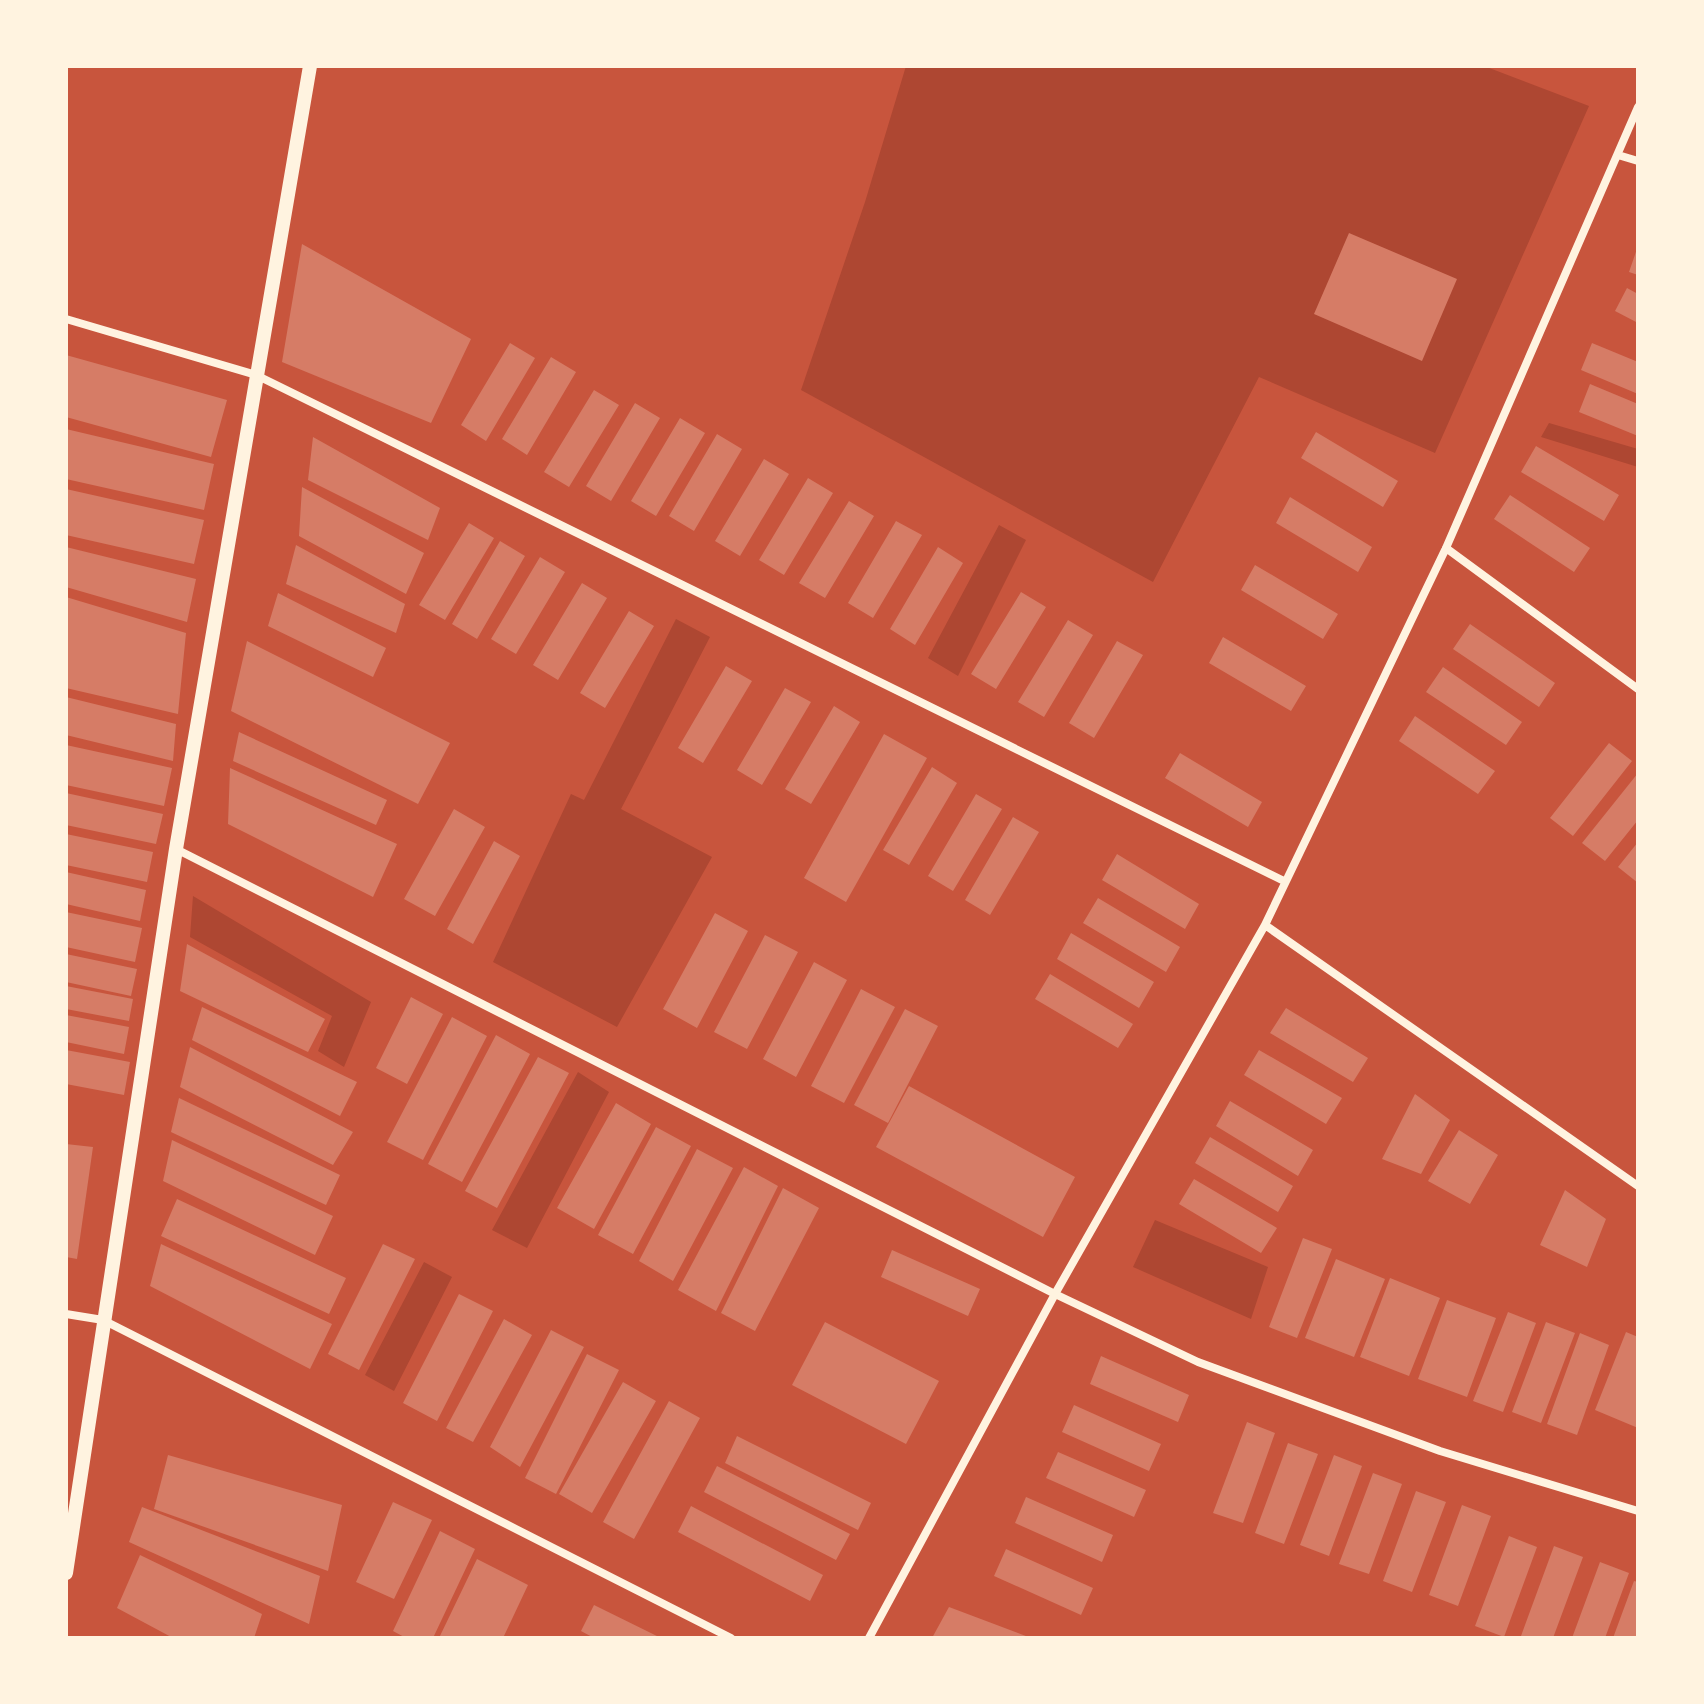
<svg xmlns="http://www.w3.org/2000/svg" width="1704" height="1704" font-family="Barlow,sans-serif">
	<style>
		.green { fill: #ae4732 }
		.building { fill: #d67c66 }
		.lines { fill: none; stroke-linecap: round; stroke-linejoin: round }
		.minor { stroke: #fff3e0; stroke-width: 8 }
		.tertiary { stroke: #fff3e0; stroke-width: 14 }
	</style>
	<rect width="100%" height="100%" fill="#c8553d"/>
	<!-- green -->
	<path class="green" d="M 906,66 L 1484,66 L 1589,106 L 1435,453 L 1259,377 L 1153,582 L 801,390 L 865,202 Z
		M 1549,423 L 1638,449 L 1638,467 L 1541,437 Z
		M 999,525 L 1026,540 L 958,676 L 928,658 Z
		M 676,619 L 710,637 L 621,809 L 712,857 L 617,1027 L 493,962 L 571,794 L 584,800 Z
		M 193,896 L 371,1002 L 344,1067 L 318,1051 L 332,1016 L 190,937 Z
		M 578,1072 L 609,1092 L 527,1248 L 492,1230 Z
		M 1155,1220 L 1268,1267 L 1251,1319 L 1133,1267 Z
		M 424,1262 L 452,1277 L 394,1391 L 365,1375 Z"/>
	<!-- building -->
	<path class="building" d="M 1349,233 L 1457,279 L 1422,361 L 1314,314 Z
		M 302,244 L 471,339 L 431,423 L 282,362 Z
		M 1638,246 L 1638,275 L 1629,272 Z
		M 1627,288 L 1638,294 L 1638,323 L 1615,311 Z
		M 510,343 L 535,358 L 486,441 L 461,425 Z
		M 1592,343 L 1638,362 L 1638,394 L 1581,370 Z
		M 66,355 L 227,400 L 211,457 L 66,417 Z
		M 551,357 L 576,372 L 527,455 L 502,439 Z
		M 1590,384 L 1638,404 L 1638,436 L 1579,412 Z
		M 594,390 L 619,405 L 569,487 L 544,472 Z
		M 635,403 L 660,418 L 611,501 L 586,486 Z
		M 680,418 L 705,433 L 656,516 L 631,501 Z
		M 66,429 L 214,464 L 204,510 L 66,479 Z
		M 1316,432 L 1398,481 L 1383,507 L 1301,458 Z
		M 717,434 L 742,449 L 694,531 L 669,516 Z
		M 313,437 L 440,508 L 428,540 L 308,480 Z
		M 1536,446 L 1619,495 L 1604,521 L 1521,472 Z
		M 764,459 L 789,474 L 740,556 L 715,541 Z
		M 808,478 L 833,493 L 784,575 L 759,560 Z
		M 302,487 L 424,553 L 406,594 L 299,536 Z
		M 66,489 L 204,520 L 194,564 L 66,535 Z
		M 1510,495 L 1590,548 L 1574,572 L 1494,519 Z
		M 1290,497 L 1372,547 L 1358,572 L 1276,523 Z
		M 849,501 L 874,516 L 825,598 L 799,583 Z
		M 896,521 L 922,535 L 873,618 L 848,603 Z
		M 469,523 L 494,538 L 445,620 L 419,605 Z
		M 500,541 L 525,556 L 477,639 L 452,624 Z
		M 296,545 L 405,604 L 396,633 L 286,584 Z
		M 66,547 L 196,579 L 187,622 L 66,587 Z
		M 938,547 L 963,563 L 915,645 L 890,629 Z
		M 540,557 L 565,572 L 516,654 L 491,639 Z
		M 1255,565 L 1338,614 L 1323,639 L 1241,590 Z
		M 582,583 L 607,598 L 558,680 L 533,665 Z
		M 1021,592 L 1046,607 L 996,689 L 971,674 Z
		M 278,593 L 386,648 L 373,677 L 268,626 Z
		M 66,597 L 186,633 L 178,714 L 66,688 Z
		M 629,611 L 654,626 L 605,708 L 580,693 Z
		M 1068,620 L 1093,635 L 1044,717 L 1018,702 Z
		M 1470,624 L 1555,683 L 1539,707 L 1453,649 Z
		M 1223,637 L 1306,686 L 1291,711 L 1209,663 Z
		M 247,641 L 450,743 L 418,804 L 231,711 Z
		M 1117,641 L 1143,655 L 1094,738 L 1069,723 Z
		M 726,666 L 752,681 L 703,763 L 678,748 Z
		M 1443,667 L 1522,722 L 1506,745 L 1426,692 Z
		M 785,688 L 811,702 L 762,785 L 737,770 Z
		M 66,697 L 176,724 L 173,761 L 66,735 Z
		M 834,706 L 860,722 L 811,804 L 785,789 Z
		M 1415,716 L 1495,771 L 1478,794 L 1399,741 Z
		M 239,732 L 387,800 L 376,825 L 233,761 Z
		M 884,734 L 927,758 L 846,902 L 804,878 Z
		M 1609,743 L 1632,761 L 1573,836 L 1550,818 Z
		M 66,745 L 172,768 L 164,806 L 66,785 Z
		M 1180,753 L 1262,802 L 1248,827 L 1165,778 Z
		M 932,767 L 957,783 L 909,865 L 883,850 Z
		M 230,768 L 397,844 L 373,897 L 228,824 Z
		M 1638,773 L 1638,820 L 1605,861 L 1582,843 Z
		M 66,793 L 163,814 L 156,844 L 66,825 Z
		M 976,794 L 1002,809 L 953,891 L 928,876 Z
		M 454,809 L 485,827 L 435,916 L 404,899 Z
		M 1013,817 L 1039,832 L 990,915 L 965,900 Z
		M 66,834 L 153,852 L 147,882 L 66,865 Z
		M 494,841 L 520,856 L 473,944 L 447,929 Z
		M 1638,842 L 1638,883 L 1618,867 Z
		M 1117,854 L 1199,904 L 1185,929 L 1102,880 Z
		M 66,872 L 146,890 L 140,921 L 66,904 Z
		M 1098,898 L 1180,947 L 1166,972 L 1083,923 Z
		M 66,912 L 142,928 L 135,962 L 66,947 Z
		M 715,913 L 748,931 L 697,1028 L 663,1009 Z
		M 1071,933 L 1154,982 L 1139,1008 L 1057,959 Z
		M 765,935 L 798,952 L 747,1049 L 714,1032 Z
		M 187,944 L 325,1019 L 308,1052 L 180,991 Z
		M 66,954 L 137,969 L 131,996 L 66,982 Z
		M 814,962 L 847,980 L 796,1077 L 763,1059 Z
		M 1050,974 L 1133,1024 L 1118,1048 L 1035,999 Z
		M 66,986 L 133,999 L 129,1021 L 66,1009 Z
		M 861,989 L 895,1007 L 844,1103 L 811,1086 Z
		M 411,997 L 443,1014 L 407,1084 L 376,1068 Z
		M 202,1007 L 357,1082 L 340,1116 L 192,1040 Z
		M 1286,1008 L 1368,1058 L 1353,1082 L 1270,1033 Z
		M 905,1009 L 938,1026 L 888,1123 L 854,1105 Z
		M 66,1015 L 129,1027 L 124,1054 L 66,1042 Z
		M 452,1017 L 487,1036 L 423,1160 L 387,1142 Z
		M 496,1035 L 530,1054 L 462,1182 L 428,1164 Z
		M 190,1047 L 353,1132 L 333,1165 L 180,1087 Z
		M 66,1050 L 130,1062 L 124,1095 L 66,1084 Z
		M 1259,1050 L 1342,1098 L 1326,1124 L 1244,1075 Z
		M 538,1057 L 569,1073 L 497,1208 L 465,1191 Z
		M 909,1086 L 1075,1177 L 1043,1237 L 876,1147 Z
		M 1415,1094 L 1450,1120 L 1421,1174 L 1382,1159 Z
		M 179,1098 L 340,1175 L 326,1205 L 171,1132 Z
		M 1230,1101 L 1313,1150 L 1298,1176 L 1216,1126 Z
		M 616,1103 L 651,1124 L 594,1229 L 557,1208 Z
		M 656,1127 L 691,1146 L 633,1254 L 598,1235 Z
		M 1459,1130 L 1498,1155 L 1470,1204 L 1428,1181 Z
		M 1210,1137 L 1293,1186 L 1278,1212 L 1195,1163 Z
		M 172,1140 L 333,1216 L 315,1255 L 163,1181 Z
		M 66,1144 L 93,1147 L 77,1259 L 66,1257 Z
		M 697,1149 L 733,1168 L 673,1281 L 639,1261 Z
		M 744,1167 L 778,1186 L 716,1311 L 678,1290 Z
		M 1194,1179 L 1277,1228 L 1261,1253 L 1179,1204 Z
		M 783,1188 L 819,1208 L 755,1331 L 721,1313 Z
		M 1565,1190 L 1606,1219 L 1587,1267 L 1540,1245 Z
		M 177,1199 L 346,1278 L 329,1314 L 161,1236 Z
		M 1303,1238 L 1332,1249 L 1297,1338 L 1269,1327 Z
		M 161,1244 L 332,1324 L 310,1369 L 150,1286 Z
		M 383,1244 L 415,1259 L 359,1370 L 328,1354 Z
		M 892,1250 L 980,1289 L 968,1316 L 881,1277 Z
		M 1336,1259 L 1385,1279 L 1354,1357 L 1305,1338 Z
		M 1390,1278 L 1440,1298 L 1409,1376 L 1360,1357 Z
		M 459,1294 L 493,1311 L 437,1421 L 403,1403 Z
		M 1447,1300 L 1496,1318 L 1467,1397 L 1418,1379 Z
		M 1508,1312 L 1536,1323 L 1503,1412 L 1473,1401 Z
		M 504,1319 L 532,1335 L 473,1442 L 446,1428 Z
		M 825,1322 L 939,1381 L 906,1444 L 792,1385 Z
		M 1546,1322 L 1575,1333 L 1541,1423 L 1512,1412 Z
		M 551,1330 L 584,1347 L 520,1467 L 490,1447 Z
		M 1626,1332 L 1638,1337 L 1638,1428 L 1595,1410 Z
		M 1580,1333 L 1609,1345 L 1577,1435 L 1547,1424 Z
		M 587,1354 L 619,1370 L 556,1494 L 525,1478 Z
		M 1101,1356 L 1189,1395 L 1178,1422 L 1090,1384 Z
		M 623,1382 L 656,1401 L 592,1513 L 559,1494 Z
		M 669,1401 L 700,1418 L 634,1539 L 603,1522 Z
		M 1074,1405 L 1161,1444 L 1149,1471 L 1062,1432 Z
		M 1247,1422 L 1275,1433 L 1243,1523 L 1213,1513 Z
		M 737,1436 L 871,1503 L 858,1530 L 725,1463 Z
		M 1288,1443 L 1318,1454 L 1284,1544 L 1255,1533 Z
		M 1058,1452 L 1146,1490 L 1134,1517 L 1046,1478 Z
		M 168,1455 L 342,1505 L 328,1571 L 154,1509 Z
		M 1334,1455 L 1362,1466 L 1329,1556 L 1300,1545 Z
		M 717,1466 L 850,1534 L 836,1560 L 704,1492 Z
		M 1373,1473 L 1402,1484 L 1369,1574 L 1339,1564 Z
		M 1416,1491 L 1446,1502 L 1412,1592 L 1383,1581 Z
		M 1026,1497 L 1113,1535 L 1102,1562 L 1015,1523 Z
		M 393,1502 L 432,1520 L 394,1599 L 356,1582 Z
		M 1462,1505 L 1491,1516 L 1458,1606 L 1429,1595 Z
		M 691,1506 L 823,1575 L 810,1601 L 678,1532 Z
		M 142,1507 L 320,1576 L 309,1624 L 129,1542 Z
		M 440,1531 L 475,1549 L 433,1638 L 406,1638 L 393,1631 Z
		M 1509,1536 L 1537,1547 L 1504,1637 L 1475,1626 Z
		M 1554,1546 L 1583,1557 L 1553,1638 L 1526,1638 L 1521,1636 Z
		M 1006,1549 L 1093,1588 L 1081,1615 L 994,1576 Z
		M 140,1555 L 262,1614 L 254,1638 L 173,1638 L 117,1608 Z
		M 477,1559 L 528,1585 L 503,1638 L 439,1638 Z
		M 1600,1562 L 1629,1573 L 1605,1638 L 1572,1638 Z
		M 1634,1581 L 1638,1582 L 1638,1638 L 1613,1638 Z
		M 594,1605 L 661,1638 L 594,1638 L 581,1631 Z
		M 949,1607 L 1031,1638 L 932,1638 Z"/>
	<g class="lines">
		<!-- minor -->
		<path class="minor" d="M 1618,155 L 1638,161
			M 66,319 L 256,375 L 1284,881
			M 1446,548 L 1638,689
			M 176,849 L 1055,1294 L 1198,1362 L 1440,1451 L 1638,1511
			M 1265,925 L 1638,1186
			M 66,1314 L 103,1320 L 731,1638
			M 869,1638 L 1055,1294 L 1265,925 L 1446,548 L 1638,107"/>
		<!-- tertiary -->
		<path class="tertiary" d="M 66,1573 L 176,849 L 310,66"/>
	</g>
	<!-- border -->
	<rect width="1704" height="1704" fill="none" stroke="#fff3e0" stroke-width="136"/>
</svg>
